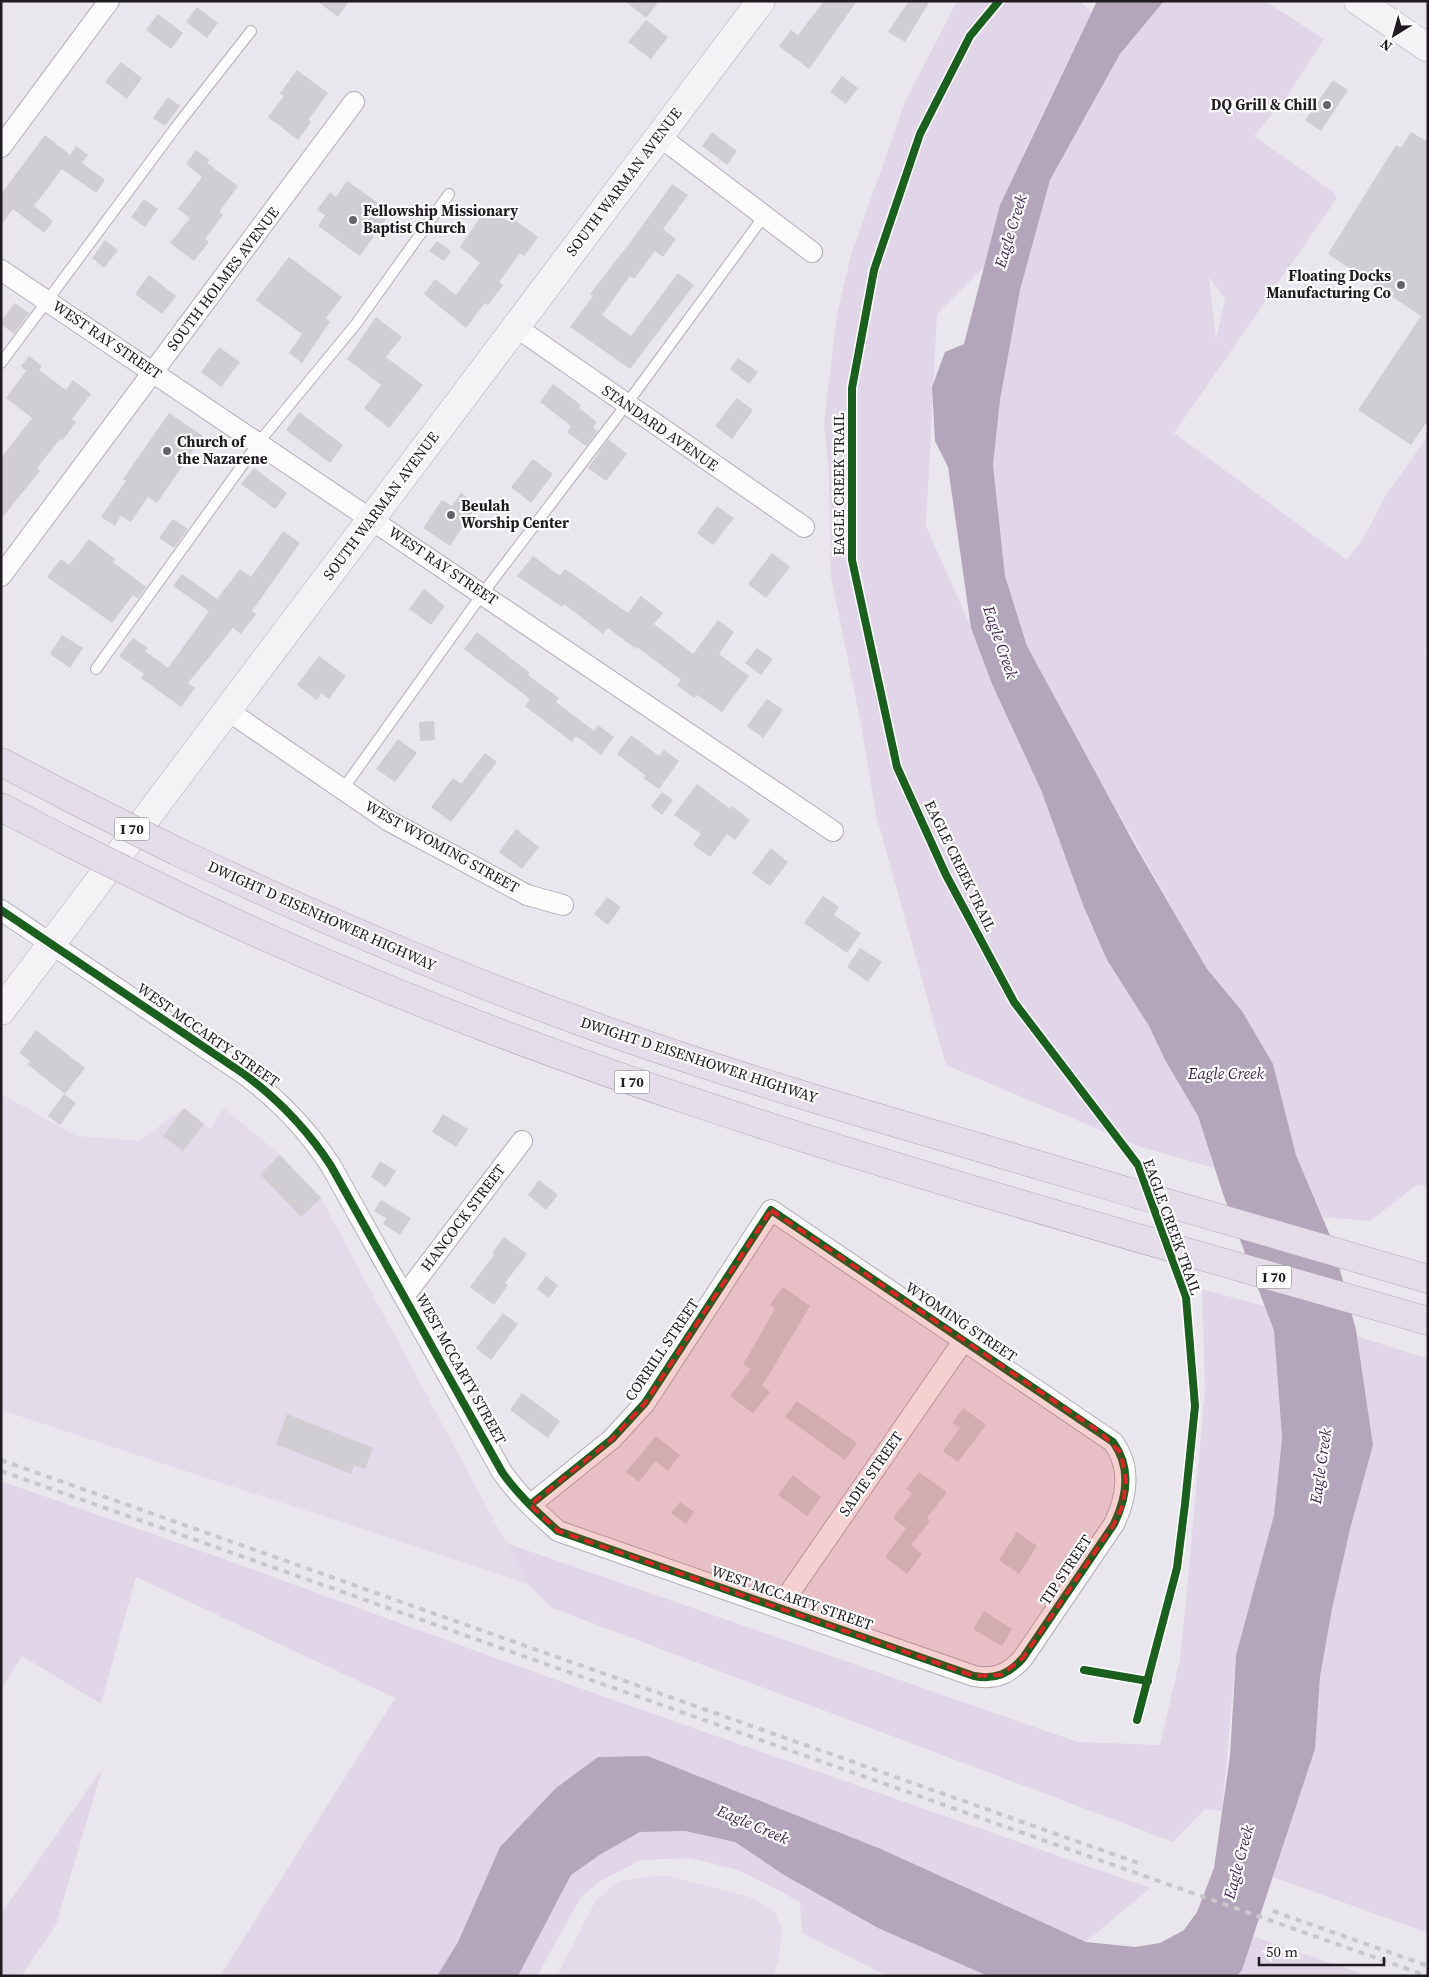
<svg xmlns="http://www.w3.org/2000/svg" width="1429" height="1977" font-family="'Source Serif 4',serif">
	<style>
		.built { fill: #e4dbea }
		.green { fill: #e1d6e7; fill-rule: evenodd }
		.water { fill: #b3a6bb }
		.building { fill: #d0cdd3 }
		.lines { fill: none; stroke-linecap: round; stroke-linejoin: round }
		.service-casing { stroke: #b2aeb5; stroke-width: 12 }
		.minor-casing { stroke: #b2aeb5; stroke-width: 22 }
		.secondary-casing { stroke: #b2aeb5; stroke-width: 29 }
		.motorway-casing { stroke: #b1a7b6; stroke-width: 29 }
		.service { stroke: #fcfbfc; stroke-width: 10 }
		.minor { stroke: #fcfbfc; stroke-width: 20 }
		.secondary { stroke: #f5f2f6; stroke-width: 28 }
		.motorway { stroke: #e4dce8; stroke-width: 28 }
		.rail { stroke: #c8c7c9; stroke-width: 4; stroke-dasharray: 6 6; stroke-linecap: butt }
		.motorway-bridge-casing { stroke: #b1a7b6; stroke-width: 29; stroke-linecap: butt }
		.motorway-bridge { stroke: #e4dce8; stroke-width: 28 }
		.cycleway-casing { stroke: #fff; stroke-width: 11 }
		.cycleway { stroke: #1b5e20; stroke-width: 8 }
		.marked { fill: #d62828; fill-opacity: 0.2; stroke: #d62828; stroke-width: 4; stroke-dasharray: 10 6; stroke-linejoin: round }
		.poi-dot { fill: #666269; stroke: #fff; stroke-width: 2 }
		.labels { text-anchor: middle; stroke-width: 4.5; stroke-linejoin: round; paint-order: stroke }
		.shield { fill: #fff; stroke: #625f64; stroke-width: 1 }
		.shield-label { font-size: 14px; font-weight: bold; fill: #1f1b21 }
		.poi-label { font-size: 15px; font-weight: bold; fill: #1f1b21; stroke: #fff; text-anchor: start }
		.street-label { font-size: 15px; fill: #1f1b21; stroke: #fff }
		.water-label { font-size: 16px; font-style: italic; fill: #42284f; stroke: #fff }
	</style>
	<rect width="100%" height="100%" fill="#eae6ee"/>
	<!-- built -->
	<path class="built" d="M 1,1094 L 77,1136 L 139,1141 L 184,1108 L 210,1129 L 224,1108 L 280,1155 L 321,1198 L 528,1584 L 1,1410 Z
		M 664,1875 L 754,1898 L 775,1913 L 782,1929 L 778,1962 L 773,1976 L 557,1976 L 596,1900 L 619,1881 Z"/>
	<!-- green -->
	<path class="green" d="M 957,1 L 1080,1 L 1091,13 L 1024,152 L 984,267 L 937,314 L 926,526 L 971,628 L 992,684 L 1041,790 L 1083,905 L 1107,960 L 1149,1026 L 1165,1060 L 1198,1116 L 1214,1168 L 1138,1146 L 946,1065 L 876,815 L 861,725 L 831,577 L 829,475 L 824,423 L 837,314 L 851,255 L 905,102 Z
		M 1164,1 L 1265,1 L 1324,39 L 1287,96 L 1254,136 L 1332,191 L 1337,198 L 1174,433 L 1347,560 L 1362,541 L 1386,495 L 1428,436 L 1428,661 L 1425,646 L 1428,666 L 1428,1187 L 1418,1184 L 1370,1221 L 1323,1217 L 1296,1155 L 1273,1064 L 1242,1011 L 1207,969 L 1089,761 L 1027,646 L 1005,576 L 993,465 L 1000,400 L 1020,290 L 1050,180 L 1120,54 ZM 1209,277 L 1225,299 L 1216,340 Z
		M 1202,1289 L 1264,1306 L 1274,1331 L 1282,1438 L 1274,1515 L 1236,1655 L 1222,1811 L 1205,1809 L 1173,1842 L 552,1608 L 528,1584 L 506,1543 L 1078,1742 L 1160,1745 L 1180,1659 L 1189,1569 L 1205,1389 Z
		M 1357,1336 L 1428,1359 L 1428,1933 L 1273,1877 L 1315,1749 L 1320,1677 L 1333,1602 L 1350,1529 L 1373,1445 Z
		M 1,1481 L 224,1559 L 534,1672 L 1150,1888 L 1086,1942 L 881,1849 L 649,1756 L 458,1942 L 437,1976 L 220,1976 L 395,1698 L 136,1577 L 101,1704 L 22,1656 L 1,1690 Z
		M 102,1769 L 56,1925 L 21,1976 L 1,1976 L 1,1914 Z
		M 685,1831 L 735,1842 L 784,1875 L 878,1928 L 990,1976 L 887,1976 L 802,1933 L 800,1903 L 784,1893 L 738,1870 L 690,1858 L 641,1860 L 602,1880 L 581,1897 L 537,1976 L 518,1976 L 571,1875 L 601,1854 L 640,1832 Z
		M 1252,1936 L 1369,1976 L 1237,1976 L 1242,1970 Z"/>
	<!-- water -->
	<path class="water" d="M 1097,1 L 1164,1 L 1120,54 L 1050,180 L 1020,290 L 1000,400 L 993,465 L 1005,576 L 1027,646 L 1136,847 L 1207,969 L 1242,1011 L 1273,1064 L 1296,1155 L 1332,1240 L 1356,1330 L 1373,1445 L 1350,1529 L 1332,1609 L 1320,1677 L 1315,1749 L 1242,1970 L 1237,1976 L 988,1976 L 878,1928 L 784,1875 L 735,1842 L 685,1831 L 640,1832 L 601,1854 L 571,1875 L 518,1976 L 437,1976 L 458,1942 L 500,1847 L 556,1788 L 598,1757 L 648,1756 L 881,1849 L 1086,1942 L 1135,1947 L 1160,1943 L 1184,1930 L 1197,1912 L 1214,1868 L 1230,1756 L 1236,1655 L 1274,1515 L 1282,1438 L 1274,1331 L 1223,1194 L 1198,1116 L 1165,1060 L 1149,1026 L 1107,960 L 1083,905 L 1041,790 L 992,684 L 971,628 L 948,467 L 935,441 L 932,387 L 945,352 L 964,344 L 1000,205 Z"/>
	<!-- building -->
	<path class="building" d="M 317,1 L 349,1 L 338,17 Z
		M 625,1 L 659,1 L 646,18 Z
		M 824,1 L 857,1 L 809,69 L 779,46 L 791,30 L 798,35 Z
		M 909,1 L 930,1 L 905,42 L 888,32 Z
		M 197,7 L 218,23 L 207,38 L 186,22 Z
		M 158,14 L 183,33 L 171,49 L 146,30 Z
		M 646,20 L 668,37 L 651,59 L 628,42 Z
		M 121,62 L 142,78 L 127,99 L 105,82 Z
		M 297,70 L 328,93 L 308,120 L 311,122 L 298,140 L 268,117 L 284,96 L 280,93 Z
		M 842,76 L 858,88 L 846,104 L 830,92 Z
		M 1333,80 L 1348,90 L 1321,131 L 1305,120 Z
		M 168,97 L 180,106 L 165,126 L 153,118 Z
		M 712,132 L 737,151 L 727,165 L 702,146 Z
		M 1411,132 L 1428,142 L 1428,420 L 1411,445 L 1358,410 L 1421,316 L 1328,254 L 1396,145 L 1401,148 Z
		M 45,135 L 70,155 L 76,146 L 88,155 L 82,163 L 105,180 L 96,193 L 62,169 L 34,206 L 53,221 L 44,233 L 13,209 L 1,225 L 1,194 Z
		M 196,150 L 210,160 L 207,163 L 238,186 L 219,212 L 223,215 L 205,239 L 209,242 L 194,261 L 170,243 L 190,218 L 178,209 L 202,177 L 186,164 Z
		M 347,181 L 391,212 L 360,256 L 318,226 L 325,215 L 317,210 L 330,192 L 336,197 Z
		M 672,184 L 688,195 L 663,229 L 676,239 L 663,257 L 655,251 L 634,279 L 630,276 L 602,315 L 631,336 L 678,273 L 694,285 L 630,369 L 570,327 L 593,296 L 590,294 L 635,236 Z
		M 144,199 L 158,209 L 145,227 L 131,217 Z
		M 488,206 L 509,222 L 512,218 L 538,237 L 524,256 L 520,253 L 499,282 L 503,285 L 488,305 L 485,303 L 466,328 L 424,294 L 435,279 L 456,295 L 480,263 L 460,247 Z
		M 105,240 L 118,250 L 104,268 L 92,258 Z
		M 437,241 L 451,251 L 444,261 L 429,251 Z
		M 289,257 L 342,297 L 326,318 L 330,322 L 302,363 L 289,353 L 302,334 L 256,300 Z
		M 149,275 L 176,296 L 162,314 L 135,294 Z
		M 15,303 L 29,313 L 14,334 L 1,324 L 1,321 Z
		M 376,317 L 402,337 L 386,357 L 423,385 L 389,428 L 364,408 L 381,385 L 347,359 Z
		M 219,347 L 240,362 L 221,387 L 201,372 Z
		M 29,356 L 42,366 L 39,370 L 66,390 L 73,380 L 91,394 L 72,419 L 76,422 L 62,441 L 60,439 L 37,468 L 40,471 L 1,519 L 1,458 L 32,418 L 6,398 L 26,371 L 21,366 Z
		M 738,358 L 758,372 L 749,384 L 730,369 Z
		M 553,384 L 581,405 L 579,408 L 597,422 L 593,428 L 598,431 L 586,446 L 567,432 L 571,426 L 540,402 Z
		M 737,398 L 753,410 L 732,439 L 715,426 Z
		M 299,412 L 343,445 L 330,463 L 286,430 Z
		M 169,413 L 203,436 L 157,503 L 148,497 L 131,522 L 121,516 L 115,526 L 101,517 L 126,481 L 123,479 Z
		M 608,439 L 627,454 L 606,481 L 588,468 Z
		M 533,459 L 553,474 L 531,503 L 511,487 Z
		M 254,468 L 287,493 L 275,509 L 241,484 Z
		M 461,493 L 478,504 L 450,546 L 423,528 L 442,500 L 452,506 Z
		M 717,506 L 734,518 L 713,545 L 697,533 Z
		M 173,519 L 188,529 L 174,548 L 159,538 Z
		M 283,531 L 300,543 L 252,611 L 256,614 L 241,634 L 233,628 L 188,683 L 195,688 L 181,707 L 141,678 L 144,674 L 119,656 L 133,638 L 148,648 L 145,651 L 168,668 L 209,611 L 173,586 L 182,574 L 217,599 L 240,569 L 251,577 Z
		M 89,539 L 115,559 L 113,562 L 146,587 L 138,599 L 133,595 L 112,623 L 47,577 L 61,559 L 69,565 Z
		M 772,553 L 790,567 L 766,598 L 748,584 Z
		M 533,556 L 560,576 L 565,569 L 628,613 L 641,596 L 663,613 L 654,624 L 693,654 L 718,620 L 734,632 L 719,654 L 749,676 L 722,712 L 697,695 L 694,698 L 677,685 L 681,680 L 637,647 L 636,649 L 608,628 L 603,634 L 564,604 L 562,607 L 517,576 Z
		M 424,589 L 445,606 L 431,625 L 409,609 Z
		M 477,632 L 530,673 L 528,675 L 559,698 L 556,702 L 594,731 L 598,725 L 614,737 L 601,755 L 576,736 L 572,742 L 550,725 L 525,706 L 530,699 L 464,649 Z
		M 62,635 L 83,648 L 70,668 L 50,654 Z
		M 757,648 L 773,659 L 761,675 L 745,663 Z
		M 319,656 L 346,676 L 329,699 L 321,693 L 317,700 L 297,685 Z
		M 767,699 L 783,710 L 763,738 L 747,726 Z
		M 434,721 L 435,740 L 420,741 L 419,722 Z
		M 631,735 L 659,756 L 664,750 L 679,761 L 659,789 L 643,778 L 646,776 L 617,754 Z
		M 398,739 L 417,753 L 395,782 L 376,769 Z
		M 485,753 L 497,762 L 451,822 L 431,807 L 453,778 L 461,784 Z
		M 697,784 L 730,809 L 732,806 L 750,820 L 735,840 L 727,834 L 710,857 L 693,845 L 701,834 L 674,815 Z
		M 662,792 L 673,800 L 662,815 L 651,806 Z
		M 516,829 L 539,847 L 522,869 L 499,852 Z
		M 771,848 L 788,862 L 770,886 L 752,873 Z
		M 823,896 L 839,907 L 834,915 L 861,933 L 847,953 L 804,923 Z
		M 607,897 L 621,907 L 608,925 L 594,914 Z
		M 860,948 L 882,962 L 868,982 L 847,967 Z
		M 36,1030 L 85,1068 L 65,1094 L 27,1064 L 30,1061 L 19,1053 Z
		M 64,1094 L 76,1103 L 60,1125 L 48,1116 Z
		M 184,1108 L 204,1124 L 183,1151 L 163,1136 Z
		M 443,1114 L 468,1129 L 456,1147 L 432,1132 Z
		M 280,1155 L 321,1198 L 301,1217 L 260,1174 Z
		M 380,1161 L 396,1171 L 386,1187 L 371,1177 Z
		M 539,1180 L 558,1195 L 546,1210 L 528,1195 Z
		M 381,1200 L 411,1218 L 400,1235 L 383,1224 L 386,1218 L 374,1211 Z
		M 504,1237 L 527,1254 L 505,1283 L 508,1285 L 494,1305 L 470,1287 L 494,1255 L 492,1253 Z
		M 546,1276 L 558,1285 L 549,1298 L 537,1289 Z
		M 783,1287 L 810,1306 L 762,1386 L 770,1392 L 753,1413 L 730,1396 L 751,1369 L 743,1365 L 775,1309 L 770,1305 Z
		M 503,1313 L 518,1324 L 491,1360 L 476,1348 Z
		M 522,1393 L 560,1421 L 548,1438 L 510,1410 Z
		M 797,1401 L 857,1443 L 845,1460 L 785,1417 Z
		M 963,1408 L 986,1425 L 958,1462 L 943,1451 L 960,1428 L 952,1423 Z
		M 287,1414 L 373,1448 L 365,1469 L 354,1465 L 351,1474 L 276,1444 Z
		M 656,1436 L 680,1455 L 668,1471 L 655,1461 L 639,1482 L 626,1472 Z
		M 919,1472 L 947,1492 L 927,1518 L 930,1521 L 911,1545 L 922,1554 L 907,1574 L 885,1557 L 906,1528 L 893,1518 L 912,1493 L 906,1489 Z
		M 793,1475 L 821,1497 L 807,1516 L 778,1495 Z
		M 680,1502 L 694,1512 L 686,1524 L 671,1513 Z
		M 1017,1532 L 1037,1546 L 1019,1574 L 999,1560 Z
		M 984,1611 L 1012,1629 L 1002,1646 L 973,1629 Z"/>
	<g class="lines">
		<!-- service casing -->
		<g class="service-casing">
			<path id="service" d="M 1,363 L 179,123 L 251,31
				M 96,669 L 259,442 L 356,324 L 449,194
				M 343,789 L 483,593 L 626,405 L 764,216"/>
		</g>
		<!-- minor casing -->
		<g class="minor-casing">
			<path id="minor" d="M 659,136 L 812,252
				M 1,147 L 109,1
				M 1,270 L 833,831
				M 516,327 L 804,527
				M 1,576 L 354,102
				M 227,710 L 389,821 L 527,895 L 563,905
				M 1,910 L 244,1074 C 279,1100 307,1129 331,1166 L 502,1472 C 518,1495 538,1513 558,1531 L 974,1676 C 995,1680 1009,1674 1023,1658 L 1114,1524 C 1127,1497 1132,1468 1113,1442 L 771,1210 L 645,1403 L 612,1439 L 530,1505
				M 405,1295 L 522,1141
				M 779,1608 L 964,1340"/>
		</g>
		<!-- secondary casing -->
		<g class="secondary-casing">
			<path id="secondary" d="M 1358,1 L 1428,48
				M 1,1011 L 761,1"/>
		</g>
		<!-- motorway casing -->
		<g class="motorway-casing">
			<path id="motorway" d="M 1,762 L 88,807
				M 1,807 L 64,840
				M 176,851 C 320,919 468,982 618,1035 C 752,1082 889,1121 1025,1161 C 1159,1201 1293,1240 1428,1279
				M 151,883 C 556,1083 996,1196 1428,1321"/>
		</g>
		<!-- service -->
		<use href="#service" class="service"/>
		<!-- minor -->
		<use href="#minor" class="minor"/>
		<!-- secondary -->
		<use href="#secondary" class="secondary"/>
		<!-- motorway -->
		<use href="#motorway" class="motorway"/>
		<!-- rail -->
		<path class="rail" d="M 1,1460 L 1141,1864
			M 1,1471 L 1427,1976
			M 1273,1911 L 1428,1966"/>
		<!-- motorway-bridge casing -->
		<g class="motorway-bridge-casing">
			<path id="motorway-bridge" d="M 88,807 L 176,851
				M 64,840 L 151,883"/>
		</g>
		<!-- motorway-bridge -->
		<use href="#motorway-bridge" class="motorway-bridge"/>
		<!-- cycleway casing -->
		<g class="cycleway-casing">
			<path id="cycleway" d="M 999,1 L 970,36 L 920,134 L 874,270 L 852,388 L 852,560 L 897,767 L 946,875 L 1014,1002 L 1138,1165 L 1186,1297 L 1195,1406 L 1185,1504 L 1177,1568 L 1137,1720
				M 1,910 L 244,1074 C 279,1100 307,1129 331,1166 L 502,1472 C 518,1495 538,1513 558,1531 L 974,1676 C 995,1680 1009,1674 1023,1658 L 1114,1524 C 1127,1497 1132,1468 1113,1442 L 771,1210 L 645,1403 L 612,1439 L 530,1505
				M 1084,1670 L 1148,1681"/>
		</g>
		<!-- cycleway -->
		<use href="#cycleway" class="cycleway"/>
	</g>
	<!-- marked area -->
	<path class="marked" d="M 771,1210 L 1100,1432 L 1121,1453 L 1126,1480 L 1123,1505 L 1114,1524 L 1023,1658 L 1001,1675 L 974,1676 L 558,1531 L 530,1505 L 612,1439 L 645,1403 Z"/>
	<!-- markers -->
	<g class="poi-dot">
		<circle cx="1327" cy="105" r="5"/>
		<circle cx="353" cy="220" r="5"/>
		<circle cx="1401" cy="285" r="5"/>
		<circle cx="167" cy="451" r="5"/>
		<circle cx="451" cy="515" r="5"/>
	</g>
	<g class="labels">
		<!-- shield labels -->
		<g class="shield">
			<rect x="114.5" y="817.5" width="35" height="23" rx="4"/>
			<rect x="614.5" y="1070.5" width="35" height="23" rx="4"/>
			<rect x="1256.5" y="1265.5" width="35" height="23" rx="4"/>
		</g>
		<g class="shield-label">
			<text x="132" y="834">I 70</text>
			<text x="632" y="1087">I 70</text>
			<text x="1274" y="1282">I 70</text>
		</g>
		<!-- poi labels -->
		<g class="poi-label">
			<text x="1317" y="110" text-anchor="end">DQ Grill &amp; Chill</text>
			<text x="363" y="216">Fellowship Missionary<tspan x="363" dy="17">Baptist Church</tspan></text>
			<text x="1391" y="281" text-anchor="end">Floating Docks<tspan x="1391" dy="17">Manufacturing Co</tspan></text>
			<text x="177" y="447">Church of<tspan x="177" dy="17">the Nazarene</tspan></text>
			<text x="461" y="511">Beulah<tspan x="461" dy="17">Worship Center</tspan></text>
		</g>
		<!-- street labels -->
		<g class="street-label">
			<text transform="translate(624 182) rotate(-53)" y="5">SOUTH WARMAN AVENUE</text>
			<text transform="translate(223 279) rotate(-53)" y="5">SOUTH HOLMES AVENUE</text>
			<text transform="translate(107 340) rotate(34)" y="5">WEST RAY STREET</text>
			<text transform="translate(660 428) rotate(35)" y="5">STANDARD AVENUE</text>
			<text transform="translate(839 484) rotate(-90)" y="5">EAGLE CREEK TRAIL</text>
			<text transform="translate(381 506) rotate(-53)" y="5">SOUTH WARMAN AVENUE</text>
			<text transform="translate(443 566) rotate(34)" y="5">WEST RAY STREET</text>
			<text transform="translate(442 847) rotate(29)" y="5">WEST WYOMING STREET</text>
			<text transform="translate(960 866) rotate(64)" y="5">EAGLE CREEK TRAIL</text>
			<text transform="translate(322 916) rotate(24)" y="5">DWIGHT D EISENHOWER HIGHWAY</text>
			<text transform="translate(208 1035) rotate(35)" y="5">WEST MCCARTY STREET</text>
			<text transform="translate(699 1060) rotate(18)" y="5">DWIGHT D EISENHOWER HIGHWAY</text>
			<text transform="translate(463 1218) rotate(-53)" y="5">HANCOCK STREET</text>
			<text transform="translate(1172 1227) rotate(70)" y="5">EAGLE CREEK TRAIL</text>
			<text transform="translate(961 1322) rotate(34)" y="5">WYOMING STREET</text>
			<text transform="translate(662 1350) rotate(-56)" y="5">CORRILL STREET</text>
			<text transform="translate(461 1369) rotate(61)" y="5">WEST MCCARTY STREET</text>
			<text transform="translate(871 1474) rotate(-55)" y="5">SADIE STREET</text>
			<text transform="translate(1066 1570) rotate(-56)" y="5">TIP STREET</text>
			<text transform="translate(792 1598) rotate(19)" y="5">WEST MCCARTY STREET</text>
		</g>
		<!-- water labels -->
		<g class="water-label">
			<text transform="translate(1010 231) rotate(-73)" y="6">Eagle Creek</text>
			<text transform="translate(1001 642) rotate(71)" y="6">Eagle Creek</text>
			<text x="1226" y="1079">Eagle Creek</text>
			<text transform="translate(1320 1466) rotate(-82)" y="6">Eagle Creek</text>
			<text transform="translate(753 1824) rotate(23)" y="6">Eagle Creek</text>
			<text transform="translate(1238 1862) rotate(-75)" y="6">Eagle Creek</text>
		</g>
	</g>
	<!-- border -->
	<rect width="1429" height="1977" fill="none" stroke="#1f1b21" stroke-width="5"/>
	<!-- north arrow -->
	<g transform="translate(1394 35) rotate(217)" stroke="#ffffff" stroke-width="4" paint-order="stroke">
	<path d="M0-4L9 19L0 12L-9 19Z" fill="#1f1b21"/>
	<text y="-8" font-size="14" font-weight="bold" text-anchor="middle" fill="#1f1b21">N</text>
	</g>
	<!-- scale -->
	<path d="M1259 1957v8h125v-8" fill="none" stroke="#1f1b21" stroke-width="2.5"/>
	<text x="1266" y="1957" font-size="15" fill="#1f1b21" stroke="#ffffff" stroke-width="4" paint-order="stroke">50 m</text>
</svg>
